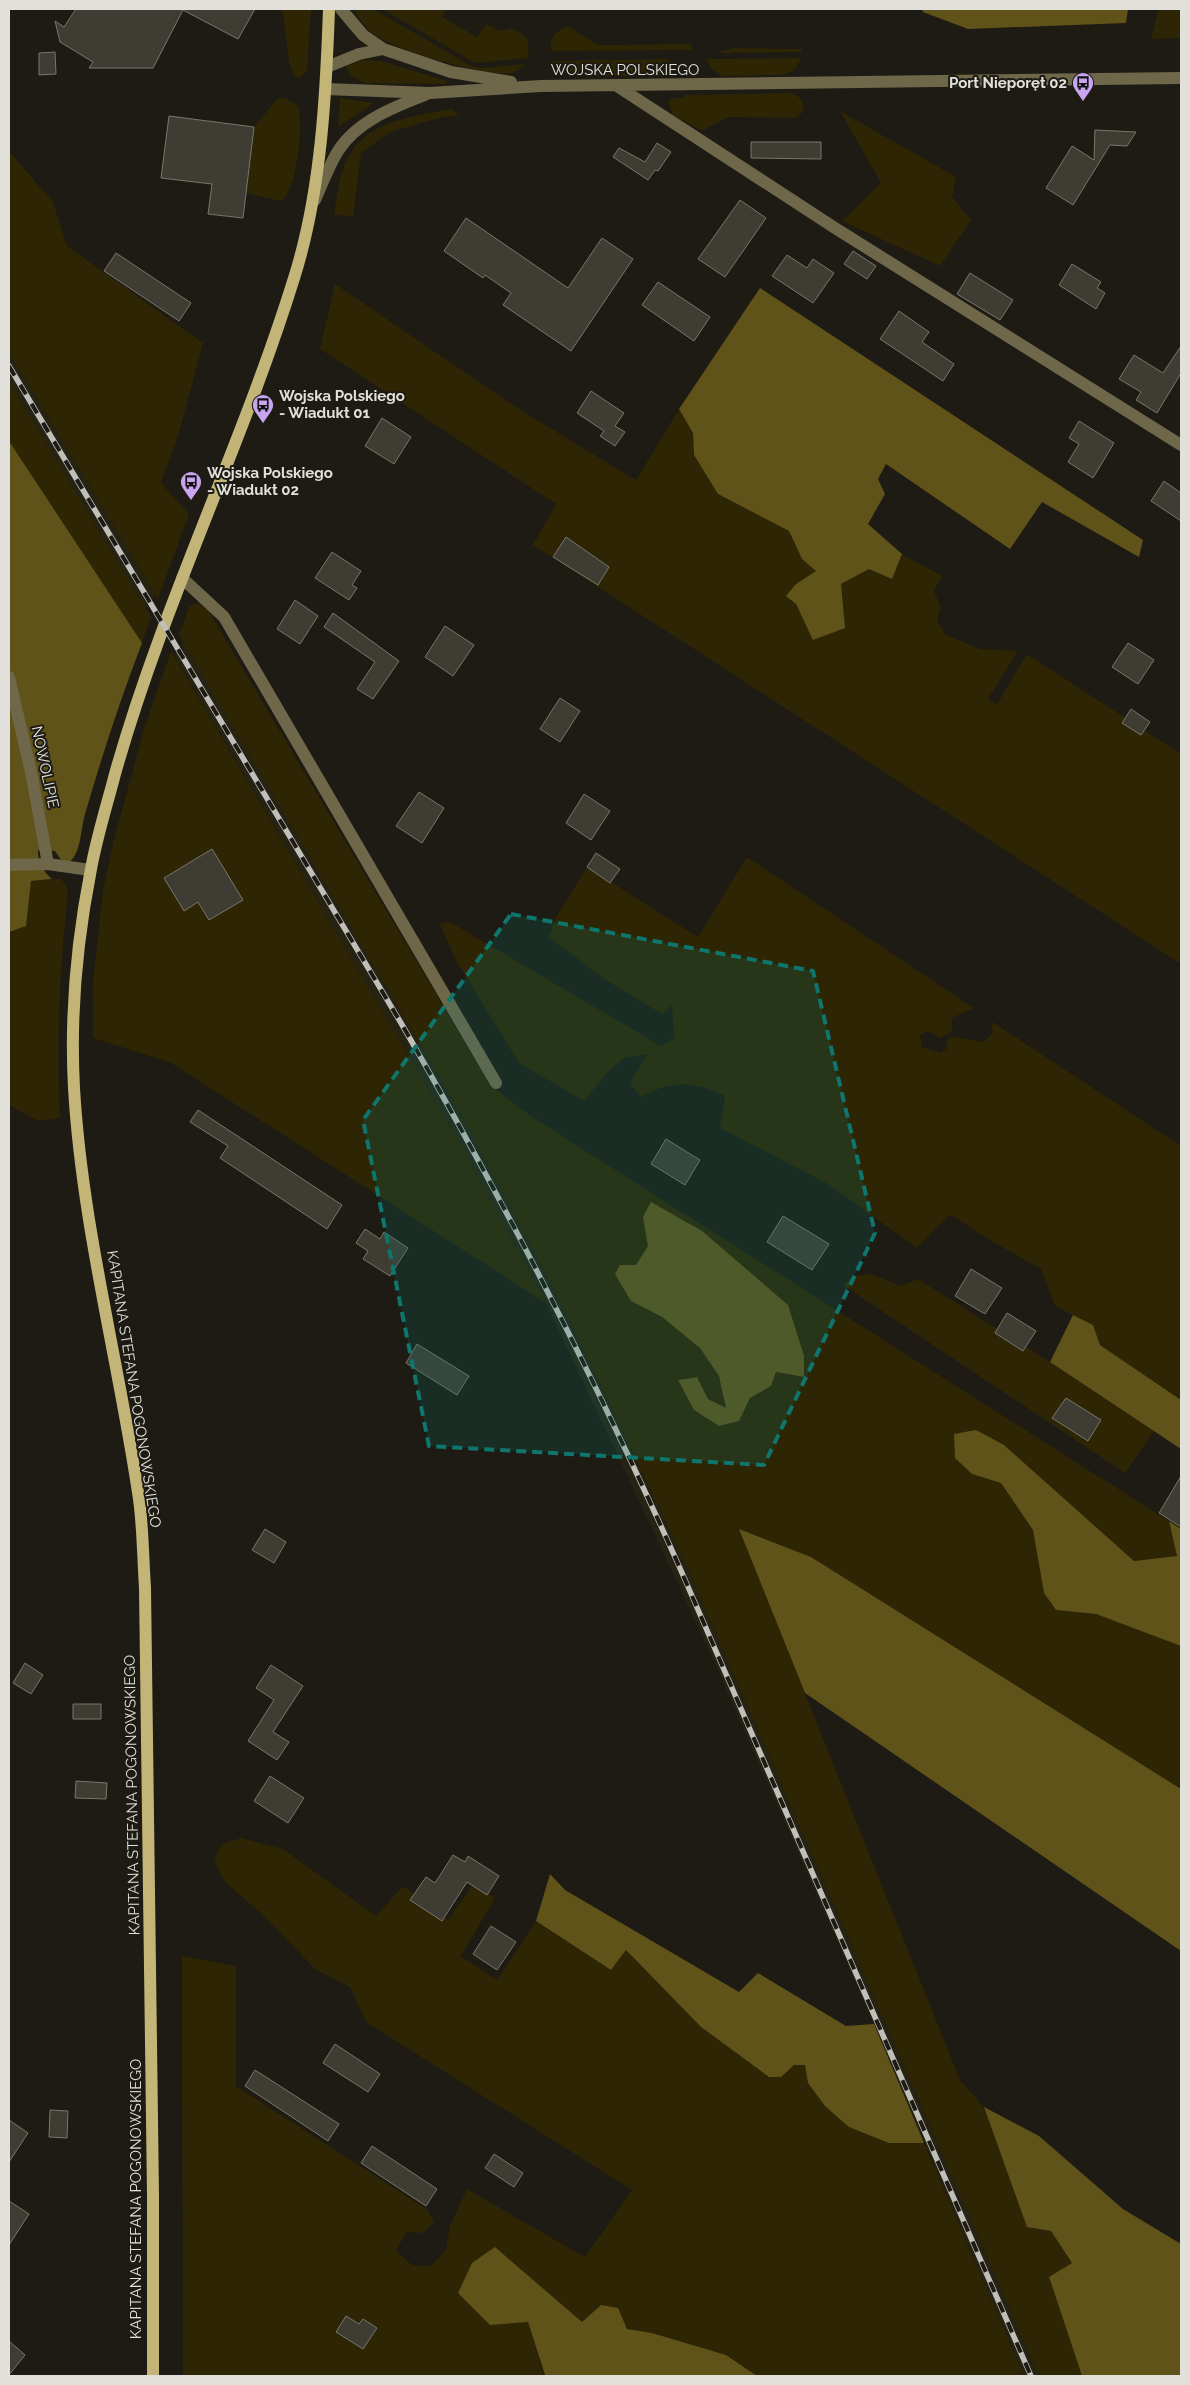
<svg xmlns="http://www.w3.org/2000/svg" width="1190" height="2385" font-family="Raleway,sans-serif">
	<style>
		.built { fill: #262314 }
		.green { fill: #2d2504; fill-rule: evenodd }
		.forest { fill: #60531a }
		.building { fill: #3e3c33; stroke: #79776c }
		.lines { fill: none; stroke-linecap: round; stroke-linejoin: round }
		.minor { stroke: #6e674a; stroke-width: 12 }
		.major { stroke: #c3b477; stroke-width: 12 }
		.rail-casing { stroke: #c0bfb9; stroke-width: 5.5 }
		.rail { stroke: #1d1b13; stroke-width: 4; stroke-dasharray: 11; stroke-linecap: butt }
		.marked { fill: #0f766e; fill-opacity: 0.2; stroke: #0f766e; stroke-width: 4; stroke-dasharray: 10 6; stroke-linejoin: round }
		.labels { text-anchor: middle; stroke-width: 4; stroke-linejoin: round; paint-order: stroke }
		.street-label { font-size: 15px; fill: #e1e0da; stroke: #1d1b13 }
		.poi-label { font-size: 15px; font-weight: bold; fill: #e1e0da; stroke: #1d1b13; text-anchor: start }
	</style>
	<rect width="100%" height="100%" fill="#1d1b13"/>
	<!-- built -->
	<path class="built" d="M 9,352 L 156,596 L 145,602 L 148,608 L 146,609 L 9,382 Z
		M 184,642 L 463,1117 L 563,1306 L 684,1560 L 1039,2376 L 1024,2376 L 874,2024 L 708,1648 L 546,1303 L 457,1138 L 174,655 L 184,649 L 181,644 Z"/>
	<!-- green -->
	<path class="green" d="M 282,9 L 311,9 L 307,72 L 299,78 L 294,75 L 290,67 Z
		M 354,9 L 373,9 L 472,66 L 483,68 L 525,64 C 522,68 518,71 513,73 C 488,78 397,50 376,36 C 367,29 359,19 354,9 Z
		M 382,9 L 446,9 L 442,17 L 477,37 L 486,24 L 501,31 L 512,28 L 527,38 L 529,50 L 527,58 L 475,63 Z
		M 1159,9 L 1181,9 L 1181,38 L 1151,39 Z
		M 568,26 L 598,45 L 692,44 L 692,50 L 551,51 C 549,38 555,31 568,26 Z
		M 734,48 L 802,49 L 802,52 L 714,53 Z
		M 802,58 L 793,71 L 784,75 L 722,76 L 712,70 L 706,59 Z
		M 668,59 L 672,64 L 672,76 L 573,76 L 560,71 L 552,61 Z
		M 362,60 L 381,61 L 447,81 L 445,84 L 364,83 L 349,74 L 346,66 Z
		M 792,93 L 799,97 L 804,105 L 802,113 L 795,118 L 728,117 L 704,130 L 699,129 L 673,115 L 668,102 L 673,98 L 683,98 L 683,95 Z
		M 286,98 L 298,106 C 304,123 297,194 280,201 L 246,193 L 254,127 L 277,99 Z
		M 340,98 L 374,103 L 338,127 Z
		M 452,109 L 459,116 L 443,117 L 390,132 L 361,153 L 353,217 L 334,214 C 337,195 339,174 348,158 C 367,120 415,116 452,109 Z
		M 840,111 L 956,177 L 952,197 L 971,220 L 940,266 L 842,221 L 881,183 Z
		M 9,151 L 53,202 L 67,246 L 203,343 L 179,433 L 161,483 L 189,514 L 158,599 L 9,352 Z
		M 335,284 L 522,411 L 636,480 L 679,409 L 693,433 L 694,455 L 718,494 L 789,531 L 802,559 L 816,571 L 796,584 L 796,604 L 814,640 L 841,584 L 869,569 L 892,578 L 902,554 L 942,576 L 934,591 L 941,607 L 937,621 L 946,635 L 980,649 L 1018,651 L 988,699 L 997,704 L 1027,654 L 1181,754 L 1181,964 L 533,545 L 556,504 L 320,349 Z
		M 9,382 L 151,617 L 142,643 L 9,441 Z
		M 194,604 L 200,604 L 208,610 L 490,1085 L 532,1117 L 1169,1521 L 1178,1556 L 1134,1561 L 1004,1445 L 972,1474 L 1001,1483 L 1033,1530 L 1044,1593 L 1056,1610 L 1096,1614 L 1181,1646 L 1181,1789 L 811,1557 L 739,1529 L 960,2080 L 984,2107 L 1027,2226 L 1051,2231 L 1072,2263 L 1049,2277 L 1082,2376 L 1039,2376 L 684,1560 L 563,1306 L 463,1117 L 179,635 L 189,607 ZM 648,1246 L 804,1377 L 776,1372 L 771,1386 L 750,1398 L 739,1421 L 719,1426 L 694,1410 L 678,1380 L 697,1377 L 708,1399 L 726,1409 C 724,1399 723,1388 720,1378 C 709,1344 661,1316 631,1301 L 620,1265 L 636,1265 Z
		M 171,651 L 457,1138 L 546,1303 L 171,1063 L 93,1038 L 93,984 L 103,890 L 114,840 L 144,729 Z
		M 747,857 L 974,1008 L 952,1018 L 952,1032 L 940,1038 L 928,1031 L 920,1035 L 922,1047 L 940,1053 L 947,1048 L 946,1041 L 953,1037 L 984,1042 L 993,1033 L 991,1021 L 1181,1146 L 1181,1400 L 1100,1345 L 1093,1325 L 1055,1306 L 1041,1269 L 991,1241 L 953,1216 L 948,1216 L 917,1248 L 828,1184 L 720,1128 L 725,1096 C 695,1081 671,1080 641,1097 L 630,1083 L 647,1054 L 624,1058 L 608,1072 L 584,1101 L 519,1063 L 457,962 L 439,923 L 450,922 L 661,1046 L 674,1038 L 672,1005 L 662,1014 L 604,979 L 549,937 L 555,919 L 587,867 L 698,937 Z
		M 60,879 L 65,883 L 68,891 C 60,967 56,1042 60,1118 L 38,1121 L 9,1105 L 9,932 L 26,926 L 31,881 Z
		M 870,1274 L 901,1286 L 918,1279 L 1050,1362 L 1154,1431 L 1125,1473 L 843,1285 L 854,1276 Z
		M 241,1838 L 283,1849 L 376,1916 L 403,1886 L 448,1920 L 474,1883 L 495,1898 L 461,1956 L 497,1980 L 536,1921 L 611,1970 L 626,1950 L 701,2027 L 769,2077 L 781,2077 L 794,2065 L 805,2065 L 808,2083 L 825,2106 L 889,2143 L 924,2143 L 1024,2376 L 757,2376 L 726,2355 L 652,2333 L 627,2329 L 601,2305 L 582,2322 L 495,2247 L 490,2325 L 528,2322 L 544,2376 L 183,2376 L 182,1956 L 236,1966 L 236,2086 L 428,2210 L 434,2223 L 422,2233 L 407,2232 L 396,2250 L 412,2265 L 431,2266 L 446,2250 L 450,2226 L 467,2189 L 585,2257 L 632,2190 L 366,2022 L 350,1987 L 315,1969 L 265,1917 L 224,1881 L 214,1861 L 222,1844 Z"/>
	<!-- forest -->
	<path class="forest" d="M 922,9 L 1128,9 L 1126,23 L 968,29 L 923,12 Z
		M 760,288 L 1143,540 L 1139,557 L 1042,502 L 1010,549 L 886,464 L 878,479 L 885,494 L 868,524 L 902,554 L 892,579 L 869,569 L 841,584 L 845,628 L 813,640 L 796,604 L 786,596 L 796,584 L 816,571 L 802,559 L 789,531 L 718,494 L 694,455 L 693,433 L 679,409 Z
		M 9,441 L 142,643 C 120,700 102,756 85,814 C 81,828 81,855 68,863 L 61,860 L 55,851 L 38,850 C 38,863 43,871 52,879 L 31,881 L 26,926 L 9,932 Z
		M 651,1202 L 702,1231 L 788,1305 L 804,1356 L 804,1377 L 776,1372 L 771,1386 L 750,1398 L 739,1421 L 719,1426 L 694,1410 L 678,1380 L 697,1377 L 708,1399 L 726,1408 L 719,1376 L 700,1348 L 662,1317 L 631,1301 L 615,1274 L 620,1265 L 636,1265 L 648,1246 L 643,1217 Z
		M 1073,1315 L 1093,1325 L 1100,1345 L 1181,1400 L 1181,1449 L 1050,1362 Z
		M 976,1430 L 1004,1445 L 1134,1561 L 1177,1556 L 1169,1521 L 1181,1529 L 1181,1646 L 1096,1614 L 1056,1610 L 1044,1593 L 1033,1530 L 1001,1483 L 972,1474 L 955,1458 L 954,1434 Z
		M 739,1529 L 811,1557 L 1181,1789 L 1181,1951 L 805,1693 Z
		M 550,1874 L 565,1890 L 739,1992 L 758,1973 L 846,2026 L 874,2024 L 924,2143 L 889,2143 L 849,2127 L 825,2106 L 808,2083 L 805,2065 L 794,2065 L 781,2077 L 769,2077 L 701,2027 L 626,1950 L 611,1970 L 536,1921 Z
		M 984,2107 L 1039,2136 L 1123,2209 L 1181,2244 L 1181,2376 L 1082,2376 L 1049,2277 L 1072,2263 L 1051,2231 L 1027,2227 Z
		M 495,2247 L 582,2322 L 601,2305 L 618,2308 L 627,2329 L 652,2333 L 726,2355 L 757,2376 L 550,2376 L 545,2375 L 528,2322 L 490,2325 L 458,2293 L 472,2263 Z"/>
	<!-- building -->
	<path class="building" d="M 76,9 L 255,9 L 238,39 L 183,10 L 153,68 L 89,68 L 93,62 L 60,42 L 55,21 L 64,27 Z
		M 55,52 L 56,74 L 39,75 L 39,53 Z
		M 169,116 L 254,127 L 243,218 L 208,214 L 212,184 L 161,178 Z
		M 1095,130 L 1136,132 L 1127,146 L 1110,145 L 1073,205 L 1046,188 L 1072,146 L 1094,160 Z
		M 751,142 L 821,142 L 821,159 L 751,158 Z
		M 657,143 L 671,152 L 658,171 L 655,170 L 648,180 L 613,157 L 619,148 L 645,162 Z
		M 740,200 L 766,218 L 725,277 L 698,259 Z
		M 466,218 L 568,288 L 602,238 L 633,259 L 571,351 L 503,305 L 511,293 L 485,275 L 483,278 L 444,251 Z
		M 853,251 L 876,266 L 867,279 L 844,264 Z
		M 116,253 L 191,303 L 179,321 L 104,271 Z
		M 787,255 L 807,268 L 813,259 L 834,273 L 813,303 L 772,276 Z
		M 1072,264 L 1101,282 L 1097,288 L 1105,293 L 1096,309 L 1059,285 Z
		M 970,273 L 1013,300 L 1000,320 L 957,294 Z
		M 658,282 L 710,317 L 694,341 L 642,305 Z
		M 899,311 L 929,332 L 922,342 L 954,364 L 943,381 L 880,339 Z
		M 1181,346 L 1181,373 L 1157,413 L 1136,400 L 1141,392 L 1119,379 L 1134,355 L 1163,373 Z
		M 591,391 L 624,413 L 615,426 L 625,432 L 615,446 L 600,436 L 604,431 L 577,413 Z
		M 382,418 L 411,437 L 394,464 L 365,446 Z
		M 1079,421 L 1114,443 L 1093,478 L 1068,462 L 1079,444 L 1069,438 Z
		M 1164,481 L 1181,493 L 1181,521 L 1151,501 Z
		M 566,537 L 609,567 L 598,585 L 553,557 Z
		M 332,552 L 361,571 L 352,585 L 357,588 L 349,600 L 315,578 Z
		M 295,600 L 318,616 L 300,644 L 277,629 Z
		M 333,613 L 399,661 L 373,699 L 357,689 L 375,662 L 324,627 Z
		M 445,626 L 474,645 L 453,676 L 425,657 Z
		M 1128,643 L 1154,660 L 1138,684 L 1112,667 Z
		M 560,698 L 580,711 L 560,742 L 540,729 Z
		M 1131,709 L 1150,722 L 1141,735 L 1122,723 Z
		M 419,792 L 444,808 L 422,843 L 396,826 Z
		M 584,794 L 610,811 L 591,840 L 566,823 Z
		M 212,849 L 243,900 L 209,920 L 198,902 L 184,911 L 164,878 Z
		M 596,853 L 620,869 L 610,883 L 587,867 Z
		M 198,1110 L 342,1205 L 327,1229 L 220,1158 L 228,1146 L 190,1122 Z
		M 666,1139 L 700,1160 L 685,1185 L 651,1164 Z
		M 783,1216 L 829,1244 L 812,1270 L 767,1242 Z
		M 365,1229 L 380,1239 L 384,1232 L 408,1248 L 390,1276 L 363,1259 L 368,1251 L 356,1243 Z
		M 971,1269 L 1002,1288 L 985,1314 L 955,1296 Z
		M 1007,1313 L 1036,1331 L 1023,1351 L 995,1333 Z
		M 417,1344 L 469,1376 L 457,1395 L 406,1363 Z
		M 1066,1398 L 1101,1420 L 1088,1441 L 1052,1418 Z
		M 1181,1476 L 1181,1527 L 1159,1513 Z
		M 265,1529 L 286,1542 L 274,1563 L 252,1550 Z
		M 25,1663 L 43,1675 L 31,1694 L 13,1683 Z
		M 271,1665 L 303,1686 L 273,1732 L 289,1742 L 277,1760 L 248,1741 L 274,1700 L 256,1688 Z
		M 73,1704 L 101,1704 L 101,1719 L 73,1719 Z
		M 270,1776 L 304,1798 L 288,1823 L 254,1801 Z
		M 76,1781 L 107,1783 L 106,1799 L 75,1798 Z
		M 453,1855 L 465,1862 L 468,1856 L 499,1876 L 487,1895 L 467,1882 L 442,1921 L 410,1900 L 426,1877 L 435,1883 Z
		M 491,1926 L 516,1942 L 497,1970 L 473,1954 Z
		M 335,2044 L 380,2074 L 368,2092 L 323,2063 Z
		M 255,2070 L 339,2124 L 328,2141 L 245,2086 Z
		M 50,2110 L 68,2111 L 67,2138 L 49,2137 Z
		M 9,2120 L 28,2133 L 9,2162 Z
		M 372,2146 L 437,2189 L 426,2206 L 361,2163 Z
		M 494,2154 L 523,2173 L 514,2187 L 485,2168 Z
		M 9,2201 L 29,2214 L 9,2245 Z
		M 346,2316 L 359,2324 L 363,2319 L 377,2328 L 363,2349 L 336,2332 Z
		M 9,2341 L 25,2355 L 9,2375 Z"/>
	<g class="lines">
		<!-- minor -->
		<path class="minor" d="M 341,9 L 363,35 L 383,49 L 451,72 L 511,82
			M 327,67 L 359,54 L 383,49
			M 617,86 L 835,228 L 1181,445
			M 326,89 L 430,93 L 541,86 L 1181,78
			M 315,200 C 322,184 329,166 338,151 C 357,121 394,107 425,95
			M 182,578 L 224,617 L 496,1083
			M 9,677 L 31,772 L 48,864
			M 9,865 L 48,864 L 90,870"/>
		<!-- major -->
		<path class="major" d="M 153,2376 L 153,2195 L 145,1588 C 143,1559 143,1528 139,1499 C 119,1362 82,1226 74,1088 C 70,1015 77,940 91,869 C 97,836 107,805 115,774 C 163,603 243,444 295,275 C 321,191 326,96 329,9"/>
		<!-- rail casing -->
		<g class="rail-casing">
			<path id="rail" d="M 9,366 L 401,1023 C 503,1199 596,1380 679,1566 L 1031,2376"/>
		</g>
		<!-- rail -->
		<use href="#rail" class="rail"/>
	</g>
	<!-- marked area -->
	<path class="marked" d="M 511,914 L 813,971 L 875,1233 L 764,1465 L 429,1446 L 363,1120 Z"/>
	<!-- icons -->
	<defs>
		<g id="bus-pin" transform="scale(1.125)"><path d="M0 17L-7.5 6A9.5 9.5 0 1 1 7.5 6Z" fill="#c8a5ee" stroke="#1d1b13"/><path d="M-5-6H5V4H4V6H2V4H-2V6H-4V4H-5ZM-3.5-4V0h7V-4ZM-3.5 1.2v1.5H-2V1.2ZM2 1.2v1.5H3.5V1.2Z" fill="#111"/></g>
	</defs>
	<g fill-rule="evenodd">
		<use href="#bus-pin" x="1083" y="83"/>
		<use href="#bus-pin" x="263" y="405"/>
		<use href="#bus-pin" x="191" y="482"/>
	</g>
	<g class="labels">
		<!-- street labels -->
		<g class="street-label">
			<text x="625" y="75">WOJSKA POLSKIEGO</text>
			<text transform="translate(45 767) rotate(78)" y="5">NOWOLIPIE</text>
			<text transform="translate(134 1389) rotate(81)" y="5">KAPITANA STEFANA POGONOWSKIEGO</text>
			<text transform="translate(132 1795) rotate(-91)" y="5">KAPITANA STEFANA POGONOWSKIEGO</text>
			<text transform="translate(136 2199) rotate(-90)" y="5">KAPITANA STEFANA POGONOWSKIEGO</text>
		</g>
		<!-- poi labels -->
		<g class="poi-label">
			<text x="1067" y="88" text-anchor="end">Port Nieporęt 02</text>
			<text x="279" y="401">Wojska Polskiego<tspan x="279" dy="17">- Wiadukt 01</tspan></text>
			<text x="207" y="478">Wojska Polskiego<tspan x="207" dy="17">- Wiadukt 02</tspan></text>
		</g>
	</g>
	<!-- border -->
	<rect width="1190" height="2385" fill="none" stroke="#e1e0da" stroke-width="20"/>
</svg>
